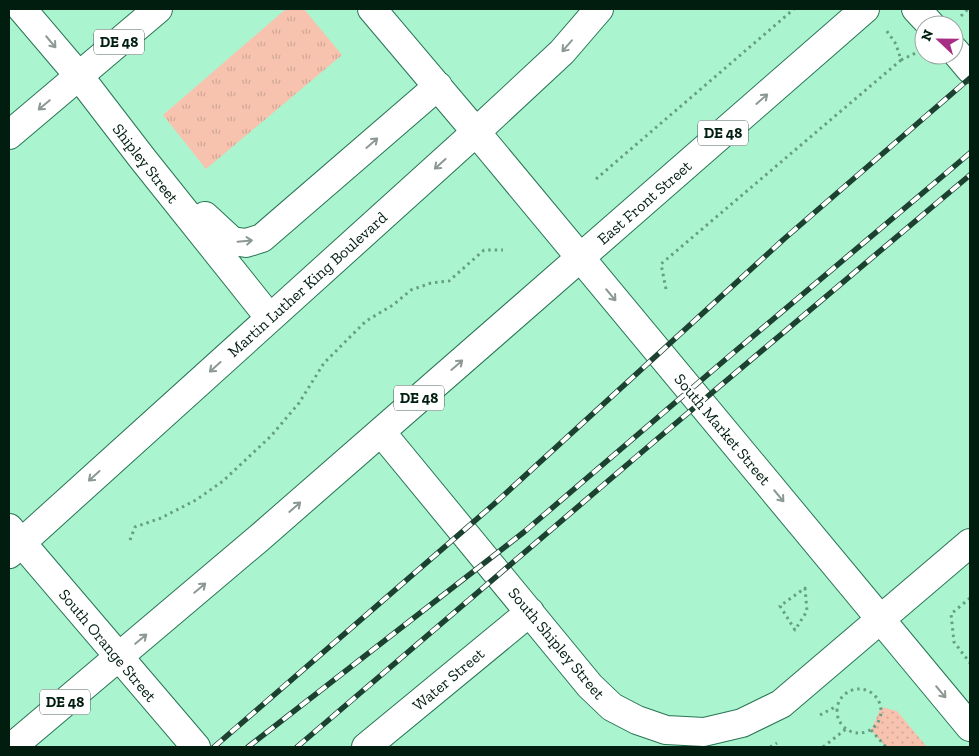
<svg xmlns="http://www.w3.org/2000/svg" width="979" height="756" font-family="'Zilla Slab',serif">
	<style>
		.grass { fill: url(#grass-tufts) }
		.park { fill: url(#park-dots) }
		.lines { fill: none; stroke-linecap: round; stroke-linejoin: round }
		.street-casing { stroke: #287454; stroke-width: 30 }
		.primary-casing { stroke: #287454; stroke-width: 30 }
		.path { stroke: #679f83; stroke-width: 3; stroke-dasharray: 2.5 4; stroke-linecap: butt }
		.street { stroke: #fff; stroke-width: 28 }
		.primary { stroke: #fff; stroke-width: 28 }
		.rail-casing { stroke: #1c4130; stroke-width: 5.5 }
		.rail { stroke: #fff; stroke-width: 4; stroke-dasharray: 11; stroke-linecap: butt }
		.oneway { stroke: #8c9993 }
		.labels { text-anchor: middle; stroke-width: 5; stroke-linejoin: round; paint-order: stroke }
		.shield { fill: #fff; stroke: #4c6158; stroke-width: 1 }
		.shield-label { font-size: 15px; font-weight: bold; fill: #001d10 }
		.street-label { font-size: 16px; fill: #001d10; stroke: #fff }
	</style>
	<defs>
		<pattern id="grass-tufts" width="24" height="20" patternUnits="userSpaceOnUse" patternTransform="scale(1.25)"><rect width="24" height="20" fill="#f7c3af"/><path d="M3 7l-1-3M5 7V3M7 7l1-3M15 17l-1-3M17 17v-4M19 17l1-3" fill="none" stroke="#d2a796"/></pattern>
		<pattern id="park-dots" width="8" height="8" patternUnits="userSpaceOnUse" patternTransform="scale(1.25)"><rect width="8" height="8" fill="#f7c3af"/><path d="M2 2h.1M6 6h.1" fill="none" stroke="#d2a796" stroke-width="1.8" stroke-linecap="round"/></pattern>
	</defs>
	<rect width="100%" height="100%" fill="#aaf5cf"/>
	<!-- grass -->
	<path class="grass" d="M 286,9 L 304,9 L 342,55 L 206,169 L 163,115 Z"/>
	<!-- park -->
	<path class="park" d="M 881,707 L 897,711 L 927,747 L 886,747 L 871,730 Z"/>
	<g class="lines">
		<!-- street casing -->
		<g class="street-casing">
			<path id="street" d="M 22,9 L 79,76 L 142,158 L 269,317
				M 372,9 L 476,132
				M 916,9 L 931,25
				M 954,50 L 970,69
				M 205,216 L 232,241 L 246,243 L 262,238 L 438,86
				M 381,432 L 590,686 L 612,707 L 637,720 L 666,730 L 704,732 L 742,723 L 781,704 L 970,543
				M 9,528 L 196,747
				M 366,747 L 530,612"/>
		</g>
		<!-- primary casing -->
		<g class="primary-casing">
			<path id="primary" d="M 476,132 L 970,727
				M 9,135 L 158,9
				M 9,554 L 476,132 L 562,52 L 599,9
				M 12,747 L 258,539 L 865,9"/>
		</g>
		<!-- path -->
		<path class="path" d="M 961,16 L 968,9
			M 901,60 L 918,52
			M 596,179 L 794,9
			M 666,289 L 661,264 L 901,60 L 896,44 L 886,30
			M 130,540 L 135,527 L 161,518 L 196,500 L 223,481 L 271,436 L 299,403 L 324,363 L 366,321 L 393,305 L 411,290 L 431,283 L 449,281 L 484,250 L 503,250
			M 805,588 L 807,611 L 795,630 L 780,606 Z
			M 970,598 L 951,614 L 954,642 L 970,663
			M837 711a22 22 0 1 1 44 0a22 22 0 1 1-44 0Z
			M 820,715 L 837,706
			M 871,730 L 886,747
			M 770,747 L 777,743
			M 823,747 L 846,729"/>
		<!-- street -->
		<use href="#street" class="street"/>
		<!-- primary -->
		<use href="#primary" class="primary"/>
		<!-- rail casing -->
		<g class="rail-casing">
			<path id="rail" d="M 214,747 L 493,505 L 784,239 L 970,78
				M 248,747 L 524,532 L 726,359 L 970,153
				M 297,747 L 656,440 L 970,175"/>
		</g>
		<!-- rail -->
		<use href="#rail" class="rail"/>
	</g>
	<!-- one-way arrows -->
	<defs><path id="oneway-shaft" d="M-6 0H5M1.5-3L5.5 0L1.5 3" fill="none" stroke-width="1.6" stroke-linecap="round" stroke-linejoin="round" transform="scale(1.25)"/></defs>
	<g class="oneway">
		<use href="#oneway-shaft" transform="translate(51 42) rotate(50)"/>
		<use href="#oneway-shaft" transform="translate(567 46) rotate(131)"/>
		<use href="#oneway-shaft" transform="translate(762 99) rotate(-41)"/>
		<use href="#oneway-shaft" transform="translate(44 105) rotate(140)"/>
		<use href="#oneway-shaft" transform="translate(372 143) rotate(-41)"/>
		<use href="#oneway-shaft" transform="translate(440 164) rotate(138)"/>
		<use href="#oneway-shaft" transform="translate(245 241) rotate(-5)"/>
		<use href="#oneway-shaft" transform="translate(611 295) rotate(50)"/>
		<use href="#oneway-shaft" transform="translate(457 365) rotate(-41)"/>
		<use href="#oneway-shaft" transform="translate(215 367) rotate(138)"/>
		<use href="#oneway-shaft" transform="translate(94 476) rotate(138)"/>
		<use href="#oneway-shaft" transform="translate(779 496) rotate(50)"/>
		<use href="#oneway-shaft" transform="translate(295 507) rotate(-41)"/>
		<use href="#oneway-shaft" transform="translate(200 588) rotate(-40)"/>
		<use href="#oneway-shaft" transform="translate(141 639) rotate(-40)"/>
		<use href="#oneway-shaft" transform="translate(941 692) rotate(50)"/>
	</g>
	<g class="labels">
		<!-- shield labels -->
		<g class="shield">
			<rect x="94" y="29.5" width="50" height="25" rx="4"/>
			<rect x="698" y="120.5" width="50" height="25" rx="4"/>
			<rect x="394" y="385.5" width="50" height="25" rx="4"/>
			<rect x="40" y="689.5" width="50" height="25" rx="4"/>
		</g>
		<g class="shield-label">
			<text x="119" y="47">DE 48</text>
			<text x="723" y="138">DE 48</text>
			<text x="419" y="403">DE 48</text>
			<text x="65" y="707">DE 48</text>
		</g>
		<!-- street labels -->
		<g class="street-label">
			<text transform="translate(146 163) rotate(52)" y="6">Shipley Street</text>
			<text transform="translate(644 202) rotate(-41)" y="6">East Front Street</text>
			<text transform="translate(307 284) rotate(-42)" y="6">Martin Luther King Boulevard</text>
			<text transform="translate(723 429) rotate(50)" y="6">South Market Street</text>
			<text transform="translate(557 643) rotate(50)" y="6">South Shipley Street</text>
			<text transform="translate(108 645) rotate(50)" y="6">South Orange Street</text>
			<text transform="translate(448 679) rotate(-40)" y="6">Water Street</text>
		</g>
	</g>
	<!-- border -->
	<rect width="979" height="756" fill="none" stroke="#001d10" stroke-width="20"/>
	<!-- north arrow -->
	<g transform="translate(939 40) rotate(292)"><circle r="24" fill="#ffffff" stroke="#99a59f"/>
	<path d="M0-4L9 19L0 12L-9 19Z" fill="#a72e84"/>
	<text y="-8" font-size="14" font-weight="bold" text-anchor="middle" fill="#001d10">N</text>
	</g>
</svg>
